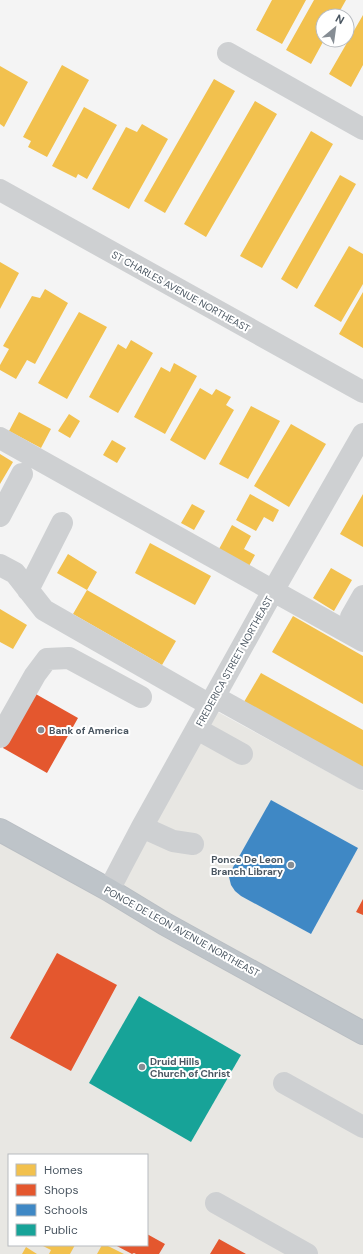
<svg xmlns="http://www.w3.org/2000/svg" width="363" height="1254" font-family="'DM Sans',sans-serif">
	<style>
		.commercial { fill: #e8e7e3; fill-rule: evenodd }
		.homes { fill: #f2c14e }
		.shops { fill: #e4572e }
		.schools { fill: #3f88c5 }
		.public { fill: #17a398 }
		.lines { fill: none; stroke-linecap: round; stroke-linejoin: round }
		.highway-casing { stroke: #b9bec3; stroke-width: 24 }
		.minor { stroke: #ced0d2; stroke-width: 22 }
		.highway { stroke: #bec4c9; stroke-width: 22 }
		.poi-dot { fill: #868d94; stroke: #fff; stroke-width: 1.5 }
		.labels { text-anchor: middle; stroke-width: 4; stroke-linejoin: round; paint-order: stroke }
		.street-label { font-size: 10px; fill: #4a5661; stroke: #fff }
		.poi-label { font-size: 10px; font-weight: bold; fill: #4a5661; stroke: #fff; text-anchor: start }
	</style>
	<rect width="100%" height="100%" fill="#f4f4f4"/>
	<!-- commercial -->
	<path class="commercial" d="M 205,705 L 363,791 L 363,1254 L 0,1254 L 0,830 L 107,896 ZM 9,1155 L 147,1155 L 147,1245 L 9,1245 Z"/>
	<!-- homes -->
	<path class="homes" d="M 272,0 L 306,0 L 282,44 L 256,30 Z
		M 314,0 L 346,0 L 337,16 L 323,16 L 324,40 L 311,64 L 286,50 Z
		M 363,15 L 363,65 L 351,87 L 329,74 Z
		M 62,65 L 89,80 L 47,157 L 28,147 L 31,141 L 23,137 Z
		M 0,66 L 28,82 L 4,127 L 0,124 Z
		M 214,79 L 235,91 L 165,213 L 144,201 Z
		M 255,101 L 277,114 L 206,237 L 184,224 Z
		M 84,107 L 117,125 L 87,179 L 78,174 L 76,178 L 52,166 Z
		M 142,124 L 168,139 L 129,209 L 92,189 L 126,127 L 137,132 Z
		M 311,131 L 333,144 L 262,268 L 240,256 Z
		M 340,175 L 356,184 L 297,289 L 281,279 Z
		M 349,246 L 363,254 L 363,284 L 341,322 L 314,306 Z
		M 0,262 L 19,273 L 0,309 Z
		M 45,289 L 68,303 L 35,364 L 27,360 L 16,379 L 0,370 L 0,365 L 9,349 L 3,346 L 32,296 L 40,298 Z
		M 363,292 L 363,348 L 339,334 Z
		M 79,312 L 107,327 L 67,399 L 38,383 Z
		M 131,340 L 153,353 L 118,413 L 89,397 L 118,344 L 126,349 Z
		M 174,363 L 197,376 L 165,434 L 134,417 L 161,367 L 170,372 Z
		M 200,388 L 212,395 L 216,389 L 231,397 L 226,405 L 234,410 L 205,460 L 170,440 Z
		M 251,406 L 280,421 L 248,479 L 219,464 Z
		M 19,412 L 51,429 L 41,448 L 9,431 Z
		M 69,414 L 80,421 L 70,438 L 58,431 Z
		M 291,424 L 326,444 L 289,507 L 254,486 Z
		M 112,440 L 126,448 L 117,463 L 103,455 Z
		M 0,454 L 13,462 L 0,484 Z
		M 250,494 L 279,510 L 273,522 L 264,517 L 256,531 L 236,520 Z
		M 363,494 L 363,547 L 340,534 Z
		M 192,504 L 205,511 L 194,530 L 181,523 Z
		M 232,525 L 251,536 L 244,549 L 255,555 L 249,566 L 219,549 Z
		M 150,543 L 211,576 L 195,605 L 135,573 Z
		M 68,554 L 97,572 L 87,590 L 57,573 Z
		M 331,568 L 352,580 L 334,611 L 313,598 Z
		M 87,590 L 176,641 L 162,665 L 73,614 Z
		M 0,609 L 27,625 L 13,649 L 0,642 Z
		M 293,616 L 363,656 L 363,704 L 272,652 Z
		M 261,673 L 363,730 L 363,775 L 241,707 Z
		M 41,1245 L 75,1245 L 70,1254 L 49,1254 L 51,1250 Z
		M 102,1245 L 106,1245 L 124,1254 L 97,1254 Z
		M 26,1247 L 37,1254 L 22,1254 Z"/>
	<!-- shops -->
	<path class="shops" d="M 34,693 L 78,718 L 47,773 L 3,748 Z
		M 363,899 L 363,915 L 356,912 Z
		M 57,953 L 117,985 L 71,1071 L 10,1038 Z
		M 147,1234 L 165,1244 L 159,1254 L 136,1254 L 134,1253 L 132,1254 L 115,1245 L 147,1245 Z
		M 219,1239 L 246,1254 L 210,1254 Z"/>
	<!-- schools -->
	<path class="schools" d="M 271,800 L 358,848 L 311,934 L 241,896 L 235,891 L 231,885 L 229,877 L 232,869 Z"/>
	<!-- public -->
	<path class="public" d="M 139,996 L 241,1055 L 191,1142 L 89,1083 Z"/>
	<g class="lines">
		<!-- highway casing -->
		<g class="highway-casing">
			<path id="highway" d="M 0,830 L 109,890 L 165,924 L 363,1033"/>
		</g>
		<!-- minor -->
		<path class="minor" d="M 228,53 L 363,129
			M 0,190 L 363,392
			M 0,438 L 363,641
			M 0,516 L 22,474
			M 0,565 L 15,573 L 44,610 L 210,705
			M 28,590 L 62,523
			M 363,596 L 351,617 L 363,623
			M 215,697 L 363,779
			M 197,729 L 242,754
			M 0,737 L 35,675 L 47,659 L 69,658 L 141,697
			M 142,827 L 173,841 L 193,844
			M 109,890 L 123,863 L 142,827 L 273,591 L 363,434
			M 284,1083 L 363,1127
			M 216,1203 L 307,1254"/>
		<!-- highway -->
		<use href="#highway" class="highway"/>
	</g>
	<!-- markers -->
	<g class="poi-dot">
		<circle cx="41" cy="730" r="4"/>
		<circle cx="291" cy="865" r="4"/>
		<circle cx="142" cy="1067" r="4"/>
	</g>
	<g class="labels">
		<!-- street labels -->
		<g class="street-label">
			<text transform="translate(181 291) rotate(29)" y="4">ST CHARLES AVENUE NORTHEAST</text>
			<text transform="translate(234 661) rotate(-61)" y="4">FREDERICA STREET NORTHEAST</text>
			<text transform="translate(182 931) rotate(29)" y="4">PONCE DE LEON AVENUE NORTHEAST</text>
		</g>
		<!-- poi labels -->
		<g class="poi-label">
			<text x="49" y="734">Bank of America</text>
			<text x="283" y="863" text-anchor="end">Ponce De Leon<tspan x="283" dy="12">Branch Library</tspan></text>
			<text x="150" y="1065">Druid Hills<tspan x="150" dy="12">Church of Christ</tspan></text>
		</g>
	</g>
	<!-- legend -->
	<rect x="8" y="1154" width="140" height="92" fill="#ffffff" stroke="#b7bbc0"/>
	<rect x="16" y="1164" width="20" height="12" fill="#f2c14e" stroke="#b7bbc0"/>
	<text x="44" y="1174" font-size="12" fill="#4a5661">Homes</text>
	<rect x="16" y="1184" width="20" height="12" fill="#e4572e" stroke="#b7bbc0"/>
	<text x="44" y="1194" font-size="12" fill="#4a5661">Shops</text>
	<rect x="16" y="1204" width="20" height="12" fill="#3f88c5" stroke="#b7bbc0"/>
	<text x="44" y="1214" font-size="12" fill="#4a5661">Schools</text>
	<rect x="16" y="1224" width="20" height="12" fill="#17a398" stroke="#b7bbc0"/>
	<text x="44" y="1234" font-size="12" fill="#4a5661">Public</text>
	<!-- north arrow -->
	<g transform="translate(335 28) rotate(29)"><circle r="19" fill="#ffffff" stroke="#b7bbc0"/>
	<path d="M0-3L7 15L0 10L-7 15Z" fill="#868d94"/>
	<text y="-6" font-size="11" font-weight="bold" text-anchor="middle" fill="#4a5661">N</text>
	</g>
</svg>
